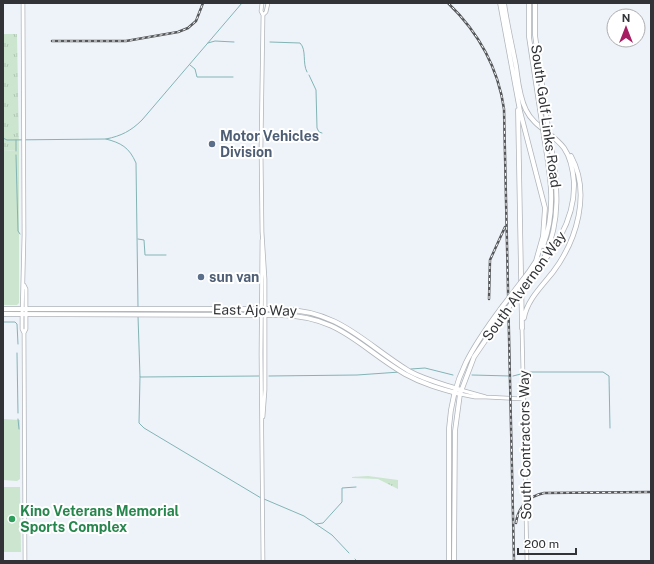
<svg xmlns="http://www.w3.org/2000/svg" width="654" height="564" font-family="'Public Sans',sans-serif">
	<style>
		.grass { fill: url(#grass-tufts) }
		.garden { fill: #cbe5cf }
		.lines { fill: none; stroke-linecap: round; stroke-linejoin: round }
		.stream { stroke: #83b4b5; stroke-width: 1 }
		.secondary-casing { stroke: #b0b5bb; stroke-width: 4.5 }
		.primary-casing { stroke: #b0b5bb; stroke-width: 5.5 }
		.secondary { stroke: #fff; stroke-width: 3 }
		.primary { stroke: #fff; stroke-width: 4 }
		.rail-casing { stroke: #54575a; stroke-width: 2.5 }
		.rail { stroke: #fff; stroke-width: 1; stroke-dasharray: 3; stroke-linecap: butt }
		.primary-bridge-casing { stroke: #b0b5bb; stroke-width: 5.5; stroke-linecap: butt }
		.primary-bridge { stroke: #fff; stroke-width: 4 }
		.service-dot { fill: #5c6f8a; stroke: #fff; stroke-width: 1.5 }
		.leisure-dot { fill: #2e9e5b; stroke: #fff; stroke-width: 1.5 }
		.labels { text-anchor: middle; stroke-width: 4; stroke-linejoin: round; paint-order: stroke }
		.street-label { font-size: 14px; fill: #313336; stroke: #fff }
		.service-label { font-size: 14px; font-weight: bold; fill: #4e5e75; stroke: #fff; text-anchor: start }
		.leisure-label { font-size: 14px; font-weight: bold; fill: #27864d; stroke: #fff; text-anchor: start }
	</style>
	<defs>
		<pattern id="grass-tufts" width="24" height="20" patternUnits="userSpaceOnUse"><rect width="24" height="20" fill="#cbe5cf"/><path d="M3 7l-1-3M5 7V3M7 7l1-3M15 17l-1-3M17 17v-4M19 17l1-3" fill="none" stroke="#afc5b2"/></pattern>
	</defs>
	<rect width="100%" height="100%" fill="#eef3f9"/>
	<!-- grass -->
	<path class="grass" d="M 3,34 L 17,34 L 19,150 L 3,151 Z
		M 368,476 L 398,480 L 398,489 L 378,479 L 352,478 L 352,477 Z"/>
	<!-- garden -->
	<path class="garden" d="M 19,150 L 19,303 L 17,305 L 3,305 L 3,151 Z
		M 3,419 L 20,420 L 20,479 L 17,481 L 3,480 Z
		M 3,487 L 20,487 L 21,552 L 3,552 Z"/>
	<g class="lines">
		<!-- stream -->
		<path class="stream" d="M 270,42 L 300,43 C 307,50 302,63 307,72
			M 208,43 L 215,41 L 234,42
			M 190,65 L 195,69 L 197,77 L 233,77
			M 309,75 L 316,90 L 317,128 L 319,132 L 322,133
			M 3,138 L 7,140 L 106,139 C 121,136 131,131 142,120 L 242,3
			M 106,139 C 121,143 129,147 136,163 L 138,307
			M 16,151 L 16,140
			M 16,155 L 18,231 L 20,234
			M 138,239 L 144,240 L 145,255 L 166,255
			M 138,316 L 140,377 L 259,376
			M 3,322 L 15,322 L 17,324 L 18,344
			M 17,353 L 18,413
			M 411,369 L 425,368 L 453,375
			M 526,372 L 603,372 L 609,376 L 610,428
			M 472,375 L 510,376
			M 269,376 L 357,375 L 400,372
			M 513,376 L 521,374
			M 140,377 L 139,423 L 144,428 L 261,498
			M 18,419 L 19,429
			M 264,499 L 304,516 L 332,535 L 349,553
			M 316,524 L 323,523 L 342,502 L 342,488 L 356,487
			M 355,559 L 357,561"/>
		<!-- secondary casing -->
		<g class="secondary-casing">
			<path id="secondary" d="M 23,3 L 24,235 L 22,318 L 22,329 L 24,333
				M 262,3 L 261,11 L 263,15 L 261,148 L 262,232 L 265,279 L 265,390 L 263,417
				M 263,15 L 266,12 L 268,3
				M 262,240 L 261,354 L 263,561
				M 24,285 L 26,289 L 26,329 L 24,333 L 25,561
				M 522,328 L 527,561
				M 461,390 L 486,397 L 524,399
				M 460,394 L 475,397 L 486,397"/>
		</g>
		<!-- primary casing -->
		<g class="primary-casing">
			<path id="primary" d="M 500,3 L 520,111 L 545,208 L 543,236 L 536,261 L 528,273
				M 504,3 C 507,24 512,45 516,66 C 518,80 519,96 526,110 C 534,127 553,133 564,148 C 571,158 573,170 574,183 C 575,223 552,252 528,282
				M 529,3 L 529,37 L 542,123
				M 535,3 L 535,35 L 548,127
				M 518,110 L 522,328
				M 543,246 C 557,209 550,174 544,137
				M 542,262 C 562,223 558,183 550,140
				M 3,309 L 280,309 C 341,311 362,342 409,371 C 425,380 443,384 461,390
				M 3,314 L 278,315 C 341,316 357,346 405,374 C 423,384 441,389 460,394
				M 524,318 C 527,300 542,286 553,272 C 577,240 591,193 571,156
				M 449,561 L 449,428 C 452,377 473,346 502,307
				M 454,561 L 455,431 L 460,394 L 474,357 L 502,316"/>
		</g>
		<!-- secondary -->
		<use href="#secondary" class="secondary"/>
		<!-- primary -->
		<use href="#primary" class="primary"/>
		<!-- rail casing -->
		<g class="rail-casing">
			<path id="rail" d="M 448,3 C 478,32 498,67 504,109 L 514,561
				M 52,41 L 126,41 L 178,32 L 188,28 L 196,21 L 203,3
				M 489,299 L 490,260 L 505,227
				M 516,523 C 518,507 529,496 544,493 L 651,492"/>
		</g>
		<!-- rail -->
		<use href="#rail" class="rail"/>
		<!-- primary-bridge casing -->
		<g class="primary-bridge-casing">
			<path id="primary-bridge" d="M 542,123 L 544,137
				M 548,127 L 550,140
				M 502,307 L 528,273
				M 502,316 L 528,282"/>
		</g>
		<!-- primary-bridge -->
		<use href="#primary-bridge" class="primary-bridge"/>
	</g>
	<!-- markers -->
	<g class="service-dot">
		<circle cx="212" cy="144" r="4"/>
		<circle cx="201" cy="277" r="4"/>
	</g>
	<circle class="leisure-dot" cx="12" cy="519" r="4"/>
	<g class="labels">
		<!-- street labels -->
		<g class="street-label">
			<text transform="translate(546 116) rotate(82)" y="5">South Golf Links Road</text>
			<text transform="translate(524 286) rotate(-54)" y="5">South Alvernon Way</text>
			<text transform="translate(255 310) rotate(1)" y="5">East Ajo Way</text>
			<text transform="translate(525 445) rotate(-91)" y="5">South Contractors Way</text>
		</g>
		<!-- service labels -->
		<g class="service-label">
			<text x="220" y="141">Motor Vehicles<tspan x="220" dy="16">Division</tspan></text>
			<text x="209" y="282">sun van</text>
		</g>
		<!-- leisure labels -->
		<g class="leisure-label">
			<text x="20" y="516">Kino Veterans Memorial<tspan x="20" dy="16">Sports Complex</tspan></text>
		</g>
	</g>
	<!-- border -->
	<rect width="654" height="564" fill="none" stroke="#313336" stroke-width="8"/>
	<!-- north arrow -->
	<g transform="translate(626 28)"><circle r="19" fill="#ffffff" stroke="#adadaf"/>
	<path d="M0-3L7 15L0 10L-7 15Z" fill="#a71d62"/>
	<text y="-6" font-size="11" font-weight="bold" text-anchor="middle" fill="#313336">N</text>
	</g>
	<!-- scale -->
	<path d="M518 548v6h58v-6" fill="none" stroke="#313336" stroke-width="2"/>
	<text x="524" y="548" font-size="12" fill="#313336" stroke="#ffffff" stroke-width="3" paint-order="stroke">200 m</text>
</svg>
